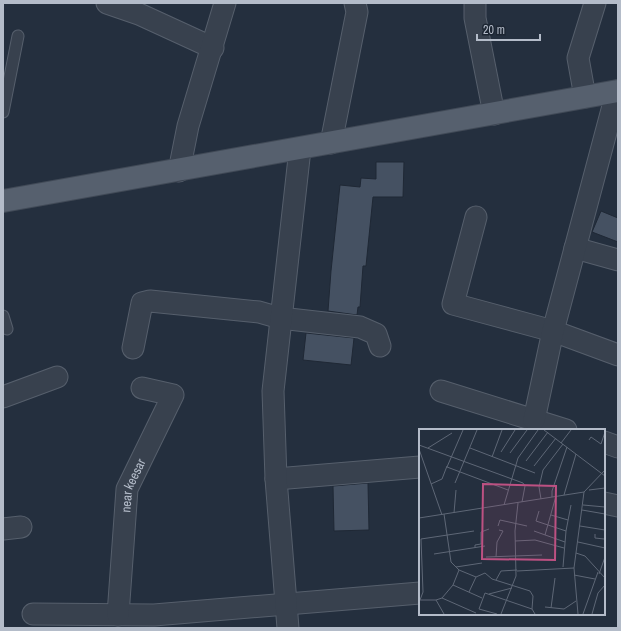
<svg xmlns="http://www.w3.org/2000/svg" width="621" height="631" font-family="'Archivo Narrow',sans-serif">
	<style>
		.building { fill: #455162; stroke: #1f2835 }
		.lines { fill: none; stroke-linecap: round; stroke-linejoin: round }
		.lane-casing { stroke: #565f6c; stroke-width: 13 }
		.street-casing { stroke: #565f6c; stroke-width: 23 }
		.primary-casing { stroke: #414a57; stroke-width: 24 }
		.lane { stroke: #38414e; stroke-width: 11 }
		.street { stroke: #38414e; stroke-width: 21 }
		.primary { stroke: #56606e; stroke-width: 22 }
		.labels { text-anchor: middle; stroke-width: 3; stroke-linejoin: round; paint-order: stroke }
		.street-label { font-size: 13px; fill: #b4bcc9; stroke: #1d2633 }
		.inset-road { fill: none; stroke: #5e6776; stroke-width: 1 }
		.view { fill: #bd5182; fill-opacity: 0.15; stroke: #bd5182; stroke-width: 2 }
		.inset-edge { fill: none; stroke: #b4bcc9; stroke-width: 2 }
	</style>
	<rect width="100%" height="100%" fill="#242f3e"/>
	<!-- building -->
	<path class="building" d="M 376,162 L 404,162 L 403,197 L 373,197 L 366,266 L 363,266 L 360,307 L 358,307 L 357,315 L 328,311 L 331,271 L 340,185 L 360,187 L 361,178 L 376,179 Z
		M 601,211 L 618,218 L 618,242 L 592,232 Z
		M 306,333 L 354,338 L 351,365 L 303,360 Z
		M 368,483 L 369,530 L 334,531 L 333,486 Z"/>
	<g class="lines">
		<!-- lane casing -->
		<g class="lane-casing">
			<path id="lane" d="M 3,112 L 18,36
				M 3,316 L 7,329"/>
		</g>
		<!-- street casing -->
		<g class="street-casing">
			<g id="street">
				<path d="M 107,3 L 139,14 L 213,48"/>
				<path d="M 475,3 L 475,18 L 494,114"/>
				<path d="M 585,97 L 578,58 L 595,3"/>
				<path d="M 331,143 L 357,12 L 355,3"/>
				<path d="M 179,171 L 188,126 L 225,3"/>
				<path d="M 476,217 L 453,304 L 553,331 L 618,355"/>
				<path d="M 575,248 L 618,260"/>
				<path d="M 133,348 L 142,303 L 150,301 L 259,312 L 280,318 L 360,327 L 376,334 L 380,346"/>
				<path d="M 441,391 L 566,430"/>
				<path d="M 3,397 L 57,377"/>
				<path d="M 534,420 L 553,331 L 617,91"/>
				<path d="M 604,442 L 618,447"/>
				<path d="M 276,479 L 420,467"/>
				<path d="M 604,503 L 618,506"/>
				<path d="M 3,529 L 21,527"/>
				<path d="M 33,614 L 154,615 L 420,593"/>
				<path id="s1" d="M 118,615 L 127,489 L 173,395 L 142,388"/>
				<path d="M 288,628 L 276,479 L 273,391 L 300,149"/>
			</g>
		</g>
		<!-- primary casing -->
		<g class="primary-casing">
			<path id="primary" d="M 3,201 L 618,91"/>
		</g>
		<!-- lane -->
		<use href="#lane" class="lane"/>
		<!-- street -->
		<use href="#street" class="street"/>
		<!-- primary -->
		<use href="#primary" class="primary"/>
	</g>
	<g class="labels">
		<!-- street labels -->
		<g class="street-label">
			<text dy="5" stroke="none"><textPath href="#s1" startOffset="131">near keesar</textPath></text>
		</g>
	</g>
	<!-- overview -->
	<g transform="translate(419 429)">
		<rect width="186" height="186" fill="#242f3e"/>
		<path class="inset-road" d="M 44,1 L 28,38 L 89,61M 125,1 L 186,47M 170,11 L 172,8 L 182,15 L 186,3M 142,14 L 152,1M 0,16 L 104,54 L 106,57 L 103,73M 9,19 L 33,4M 51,19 L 116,44M 0,20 L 23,86M 82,23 L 96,1M 91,24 L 108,1M 73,28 L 83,1M 107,32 L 129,3M 115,37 L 137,9M 36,54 L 58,1M 12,55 L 23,50 L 28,37M 170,61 L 186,59M 145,66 L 157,25M 133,68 L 133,62 L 148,18M 122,70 L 120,58 L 124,41 L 144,15M 85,76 L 99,29 L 119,1M 164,76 L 186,78M 163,81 L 186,85M 120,82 L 117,92 L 147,102 L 152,76M 35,84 L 37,61M 25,85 L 32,133 L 40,141 L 57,148M 132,86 L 149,91M 0,89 L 165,63 L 186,41M 79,97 L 81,91 L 108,97M 161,97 L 186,101M 115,102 L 146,113M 176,105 L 176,109 L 185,110M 126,106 L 137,67M 96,112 L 116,111 L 145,119M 159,113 L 186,119M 56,119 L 56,116 L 62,115 L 62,103 L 70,100M 157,124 L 166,127 L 186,149M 15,125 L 66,117M 67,128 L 123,126M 77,128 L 78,113 L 84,102 L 80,101M 37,138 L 63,134M 144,138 L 147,102M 98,142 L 155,139M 180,145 L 186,128M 155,146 L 176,150M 77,151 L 82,142 L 98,141M 34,156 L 63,169M 50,163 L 57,148 L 66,144 L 73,150 L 111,162 L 114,167 L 113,180M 70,165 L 93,159M 23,169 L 57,184M 0,171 L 17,171 L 23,169 L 34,156 L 40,141M 1,171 L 4,163 L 2,110 L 55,102M 17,171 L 25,185M 126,178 L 145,180 L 157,172M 132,179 L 136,149M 78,185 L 60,180 L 66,164 L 113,180 L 116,185M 82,185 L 97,147 L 96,102 L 99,74M 159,185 L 155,139 L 165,63M 164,185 L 179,143M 173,185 L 179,164 L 186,156"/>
		<path class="view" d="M 64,55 L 137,57 L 136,131 L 63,130 Z"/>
		<rect width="186" height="186" class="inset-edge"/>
	</g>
	<!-- border -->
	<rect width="621" height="631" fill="none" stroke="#b4bcc9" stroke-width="8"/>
	<!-- scale -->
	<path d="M477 34v6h63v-6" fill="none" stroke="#b4bcc9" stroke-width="2"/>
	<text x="483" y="34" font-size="12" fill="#b4bcc9" stroke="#1d2633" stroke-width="3" paint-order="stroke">20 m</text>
</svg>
